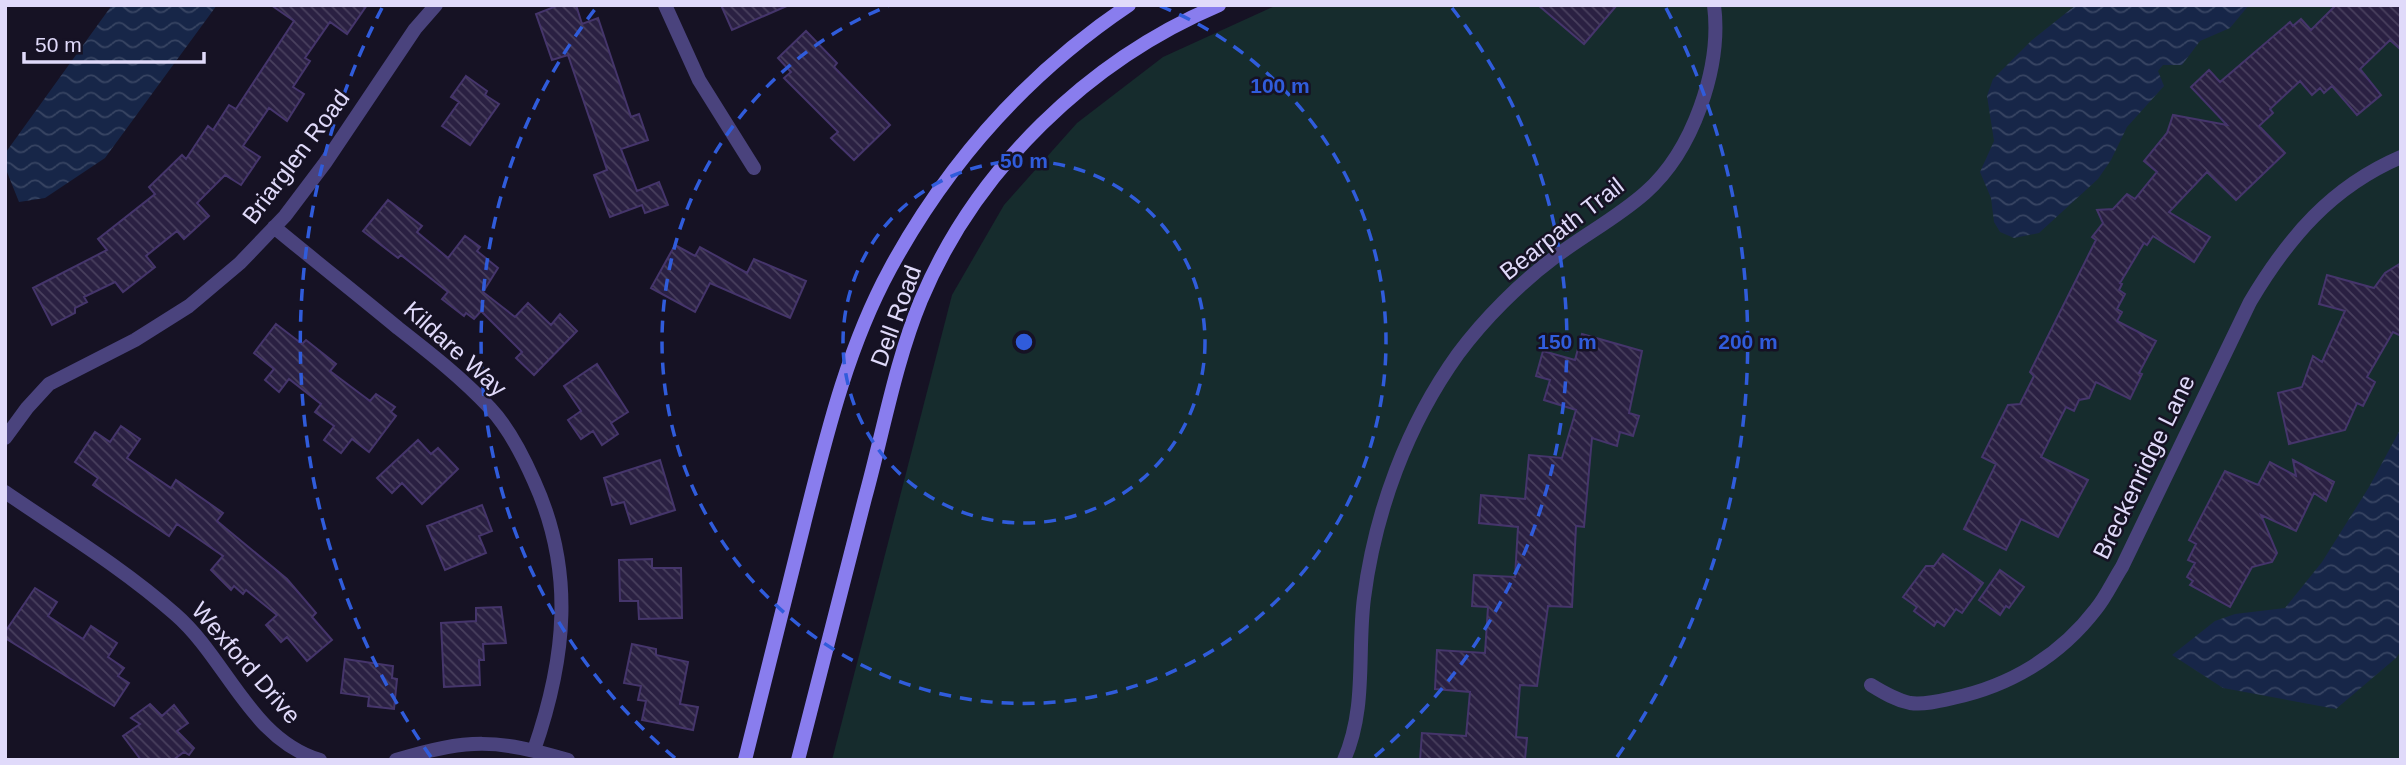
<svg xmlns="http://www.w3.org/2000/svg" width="2406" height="765" font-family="Helvetica,sans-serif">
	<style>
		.green { fill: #162c2d }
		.water { fill: url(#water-waves) }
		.building { fill: url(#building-back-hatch); stroke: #45356b; stroke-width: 2 }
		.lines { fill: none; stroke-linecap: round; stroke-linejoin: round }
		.minor { stroke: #4a437d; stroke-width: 14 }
		.secondary { stroke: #897dee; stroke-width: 14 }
		.ring { fill: none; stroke: #305cdb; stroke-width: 3.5; stroke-dasharray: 12 9 }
		.labels { text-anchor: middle; stroke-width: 5; stroke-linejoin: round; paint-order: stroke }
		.street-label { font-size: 24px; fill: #e0dafa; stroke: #161224 }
		.centre { fill: #305cdb; stroke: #161224; stroke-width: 3.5 }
		.ring-label { font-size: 21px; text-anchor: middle; font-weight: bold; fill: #305cdb; stroke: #161224; stroke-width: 5; stroke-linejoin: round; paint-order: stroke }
	</style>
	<defs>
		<pattern id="water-waves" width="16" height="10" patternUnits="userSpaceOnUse" patternTransform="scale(1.75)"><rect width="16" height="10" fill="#172648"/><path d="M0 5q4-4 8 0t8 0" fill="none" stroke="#384563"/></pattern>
		<pattern id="building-back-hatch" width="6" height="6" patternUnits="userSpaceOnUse" patternTransform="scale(1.75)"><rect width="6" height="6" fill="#2a2042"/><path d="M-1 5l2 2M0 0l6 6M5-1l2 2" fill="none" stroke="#49405e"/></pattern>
	</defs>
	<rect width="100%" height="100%" fill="#161224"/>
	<!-- green -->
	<path class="green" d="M 1277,5 L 2401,5 L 2401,760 L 832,760 L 952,295 L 1004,205 L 1077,123 L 1163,57 Z"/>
	<!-- water -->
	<path class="water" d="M 112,5 L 217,5 L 105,158 L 45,198 L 19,202 L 7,172 L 6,152 Z
		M 2076,5 L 2249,5 L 2230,28 L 2200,41 L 2182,65 L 2163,65 L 2158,71 L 2164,86 L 2127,127 L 2111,160 L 2098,179 L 2039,233 L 2014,238 L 2000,232 L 1994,222 L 1991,198 L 1980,172 L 1994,141 L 1987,96 L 1993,79 L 2032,40 Z
		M 2401,428 L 2401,651 L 2396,658 L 2336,709 L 2223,688 L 2172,655 L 2215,621 L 2235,614 L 2285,608 L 2322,562 L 2369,487 Z"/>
	<!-- building -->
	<path class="building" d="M 271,5 L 367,5 L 347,34 L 330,22 L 305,58 L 310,61 L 293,87 L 304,94 L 287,121 L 269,108 L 243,146 L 260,157 L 241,185 L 225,175 L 197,203 L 209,216 L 184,239 L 177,231 L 146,256 L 155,267 L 123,292 L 115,282 L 84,297 L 87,302 L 75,308 L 75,313 L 52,325 L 33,288 L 107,250 L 98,239 L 155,194 L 149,187 L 182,155 L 186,159 L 208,126 L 213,130 L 229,105 L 236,109 L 294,21 Z
		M 559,5 L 576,5 L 582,24 L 598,18 L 631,117 L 639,114 L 648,140 L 621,149 L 637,191 L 659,182 L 668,205 L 645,213 L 642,205 L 610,217 L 594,175 L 607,170 L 568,55 L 552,60 L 536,14 Z
		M 721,5 L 789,5 L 732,30 Z
		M 1538,5 L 1617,5 L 1584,44 Z
		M 2336,5 L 2401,5 L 2401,50 L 2390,40 L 2360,69 L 2381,95 L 2357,115 L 2332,86 L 2324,93 L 2320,88 L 2312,95 L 2300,81 L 2270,109 L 2273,113 L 2259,126 L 2285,153 L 2236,200 L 2207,172 L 2169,212 L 2210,237 L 2194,262 L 2153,236 L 2147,245 L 2144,243 L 2120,283 L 2122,284 L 2119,290 L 2125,294 L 2117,309 L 2122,312 L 2117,321 L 2156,341 L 2139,373 L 2142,374 L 2130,399 L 2096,382 L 2089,398 L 2079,400 L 2074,411 L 2066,407 L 2041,457 L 2088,480 L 2058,537 L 2021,519 L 2006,550 L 1964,529 L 1996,464 L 1982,457 L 2008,405 L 2020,404 L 2034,376 L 2030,372 L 2096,240 L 2092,237 L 2103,223 L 2097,210 L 2113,209 L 2127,194 L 2135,199 L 2157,172 L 2144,161 L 2167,133 L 2173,115 L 2227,125 L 2191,87 L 2209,70 L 2220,82 L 2290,22 L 2293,26 L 2301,19 L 2311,30 Z
		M 806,31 L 837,63 L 834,67 L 890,125 L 854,160 L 831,138 L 838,132 L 784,78 L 791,72 L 778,58 Z
		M 466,76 L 487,91 L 485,95 L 499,104 L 470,145 L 442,126 L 459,102 L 451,97 Z
		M 388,200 L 422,226 L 417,232 L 448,258 L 465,236 L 480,247 L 477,251 L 498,268 L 483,292 L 515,317 L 528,303 L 551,325 L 560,314 L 577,331 L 534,375 L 516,358 L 522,352 L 481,311 L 474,319 L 466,313 L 464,316 L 442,299 L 448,292 L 401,255 L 398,258 L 363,231 Z
		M 675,245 L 695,256 L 700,247 L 747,273 L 754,259 L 806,281 L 790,318 L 710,283 L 695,312 L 651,288 Z
		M 2401,263 L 2401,336 L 2393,332 L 2367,377 L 2375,382 L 2363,406 L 2357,403 L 2345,430 L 2289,444 L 2278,393 L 2302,387 L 2313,356 L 2322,362 L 2345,311 L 2319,304 L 2327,275 L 2374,288 L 2385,273 Z
		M 276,324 L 302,344 L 306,340 L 336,364 L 330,371 L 370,401 L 376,394 L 395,407 L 391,412 L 396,416 L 369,452 L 352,439 L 341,453 L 324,440 L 334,426 L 315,412 L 321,404 L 289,379 L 279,392 L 265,380 L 274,369 L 254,353 Z
		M 1582,334 L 1642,351 L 1629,413 L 1639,416 L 1633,436 L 1620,432 L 1617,446 L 1592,438 L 1584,527 L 1576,526 L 1572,607 L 1548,606 L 1537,686 L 1520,685 L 1516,737 L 1527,738 L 1525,759 L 1420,760 L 1422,733 L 1466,736 L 1470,692 L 1435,689 L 1437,650 L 1485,653 L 1488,607 L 1472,606 L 1474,575 L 1515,577 L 1518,527 L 1479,523 L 1481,495 L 1525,499 L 1529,455 L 1562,458 L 1576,410 L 1544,400 L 1550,380 L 1536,376 L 1543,351 L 1575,360 Z
		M 597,364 L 628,412 L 611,423 L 618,434 L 602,445 L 593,431 L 581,439 L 568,420 L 581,411 L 564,386 Z
		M 121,426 L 140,439 L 127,458 L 171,488 L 176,480 L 223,513 L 217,521 L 287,579 L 316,613 L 312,617 L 332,640 L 307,661 L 287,637 L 281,642 L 266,625 L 277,615 L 246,590 L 243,594 L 234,586 L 231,590 L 211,570 L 223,556 L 177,524 L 169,536 L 93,485 L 98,478 L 75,462 L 95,432 L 110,442 Z
		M 418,440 L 431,454 L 438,448 L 458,469 L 422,504 L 402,483 L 392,493 L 377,478 Z
		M 660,460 L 675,510 L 631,524 L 624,502 L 612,505 L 604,478 Z
		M 2293,460 L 2334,482 L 2326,501 L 2314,493 L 2296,531 L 2261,515 L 2277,553 L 2272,562 L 2252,567 L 2230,607 L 2190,585 L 2193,581 L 2187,577 L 2195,563 L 2188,560 L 2196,544 L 2189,540 L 2225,471 L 2258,485 L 2270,462 L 2296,476 Z
		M 482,505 L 492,531 L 479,536 L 486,553 L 445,570 L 427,526 Z
		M 1943,554 L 1983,583 L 1962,613 L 1956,609 L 1944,626 L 1937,621 L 1934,626 L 1914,611 L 1917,607 L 1903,597 L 1926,566 L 1934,566 Z
		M 652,559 L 652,568 L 681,568 L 682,618 L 639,619 L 638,601 L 620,601 L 619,560 Z
		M 2000,570 L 2024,587 L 2009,608 L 2006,606 L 2000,615 L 1979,600 Z
		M 35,588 L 57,602 L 48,616 L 83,639 L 91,626 L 117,643 L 108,657 L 124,668 L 118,676 L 129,683 L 114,706 L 5,638 L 5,632 Z
		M 501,607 L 506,643 L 483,644 L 484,660 L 479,660 L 480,685 L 444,687 L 441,623 L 476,621 L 476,608 Z
		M 632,644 L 656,649 L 656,655 L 688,662 L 680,704 L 698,707 L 693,730 L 642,720 L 646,701 L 638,700 L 641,686 L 624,683 Z
		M 345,659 L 393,666 L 392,678 L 397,679 L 394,709 L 368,706 L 369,697 L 341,693 Z
		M 150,704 L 162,716 L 174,705 L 188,723 L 177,731 L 194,748 L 189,755 L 184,752 L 173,760 L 141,760 L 123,736 L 140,724 L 131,718 Z"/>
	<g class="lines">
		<!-- minor -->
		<path class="minor" d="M 665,5 L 699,80 L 754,168
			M 274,227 C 315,261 357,294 398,328 C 430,353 462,378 490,408 C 509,428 523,456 534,481 C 575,571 566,658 534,750
			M 5,438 L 27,408 L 49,384 L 135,340 L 189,306 L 240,263 L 285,216 L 325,163 L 415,29 L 436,5
			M 5,492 C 62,531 123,568 175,614 C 227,659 250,739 320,760
			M 1871,685 C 1884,693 1896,700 1910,703 C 1924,705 1940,701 1953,698 C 2010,686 2060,656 2096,609 C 2106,597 2113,581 2122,567 L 2250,302 C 2288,238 2331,187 2401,157
			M 396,760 C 468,738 497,739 568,760
			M 1344,760 C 1367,708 1357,652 1364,598 C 1375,512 1407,425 1458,354 C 1484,319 1520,283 1555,257 C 1584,235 1618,217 1645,193 C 1693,151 1722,67 1714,5"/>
		<!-- secondary -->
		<path class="secondary" d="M 745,760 C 765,681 784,602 804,524 C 826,437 847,348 890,269 C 948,162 1028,73 1129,5
			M 798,760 C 820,672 843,585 865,498 C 883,433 895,363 921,300 C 976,169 1089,60 1219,5"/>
	</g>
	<!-- distance rings -->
	<g class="ring">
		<circle cx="1024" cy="342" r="181"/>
		<path d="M1160 6A362 362 0 1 1 888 6"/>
		<path d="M675 758A543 543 0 0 1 596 8M1452 8A543 543 0 0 1 1373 758"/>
		<path d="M431 757A724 724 0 0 1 382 8M1666 8A724 724 0 0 1 1617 757"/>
	</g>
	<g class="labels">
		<!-- street labels -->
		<g class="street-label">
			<text transform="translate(296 157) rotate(-53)" y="8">Briarglen Road</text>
			<text transform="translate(1562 229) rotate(-38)" y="8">Bearpath Trail</text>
			<text transform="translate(896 316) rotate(-70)" y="8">Dell Road</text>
			<text transform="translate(455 349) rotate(42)" y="8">Kildare Way</text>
			<text transform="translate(2144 467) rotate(-64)" y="8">Breckenridge Lane</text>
			<text transform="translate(246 663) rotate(49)" y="8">Wexford Drive</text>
		</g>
	</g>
	<circle cx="1024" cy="342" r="10" class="centre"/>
	<g class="ring-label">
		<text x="1280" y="93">100 m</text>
		<text x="1024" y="168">50 m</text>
		<text x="1567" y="349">150 m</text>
		<text x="1748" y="349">200 m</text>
	</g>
	<!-- border -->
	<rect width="2406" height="765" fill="none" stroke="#e0dafa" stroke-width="14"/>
	<!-- scale -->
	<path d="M24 52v10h180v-10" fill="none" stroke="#e0dafa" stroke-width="3.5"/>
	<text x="35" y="52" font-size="21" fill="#e0dafa" stroke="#161224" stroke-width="5" paint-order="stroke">50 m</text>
</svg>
